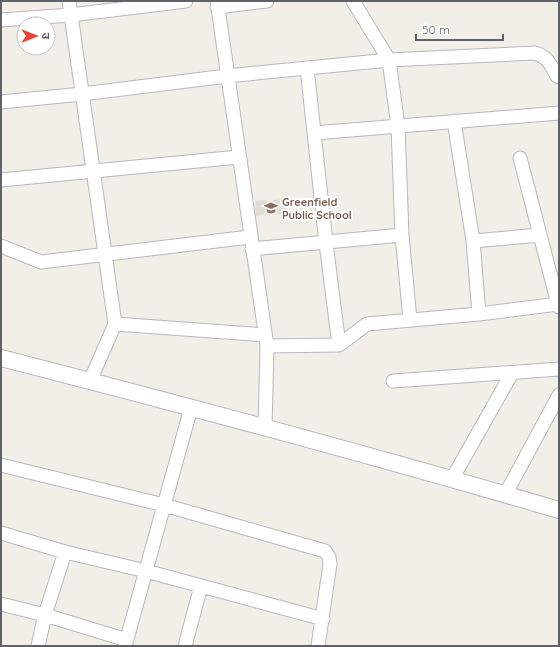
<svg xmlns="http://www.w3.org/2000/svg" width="560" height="647" font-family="Quicksand,'Noto Sans Devanagari',sans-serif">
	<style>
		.education { fill: #e1ded6 }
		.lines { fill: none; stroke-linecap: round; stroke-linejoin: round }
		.minor-casing { stroke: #b5b8bc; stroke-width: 15 }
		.tertiary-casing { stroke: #b5b8bc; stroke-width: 18 }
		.minor { stroke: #fff; stroke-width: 13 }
		.tertiary { stroke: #fff; stroke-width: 16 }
		.labels { text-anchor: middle; stroke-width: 4; stroke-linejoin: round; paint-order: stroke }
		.education-label { font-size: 11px; font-weight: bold; fill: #785e54; stroke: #fff; text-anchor: start }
	</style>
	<rect width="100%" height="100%" fill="#f1efe8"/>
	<!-- education -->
	<path class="education" d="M 287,199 L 288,214 L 256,216 L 255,201 L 267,200 L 267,202 L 273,201 L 273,200 Z"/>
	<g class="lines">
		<!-- minor casing -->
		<g class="minor-casing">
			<path id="minor" d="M 69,1 L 115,324 L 265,335
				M 217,1 L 267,346 L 265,428
				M 353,1 L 389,60 L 398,126 L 402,235 L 410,320
				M 217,7 L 267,1
				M 1,20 L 71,15 L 186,1
				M 307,68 L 326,243 L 339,345
				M 1,102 L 82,94 L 227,76 L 389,60 L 535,53 C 548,57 550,64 557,76 L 559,77
				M 454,121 L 473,241 L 479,314
				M 314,133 L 559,113
				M 520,158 L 558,304
				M 1,180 L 239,157
				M 473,241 L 540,235
				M 1,246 L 41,262 L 250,237
				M 252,249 L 402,235
				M 267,346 L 339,345 L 367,324 L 479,314 L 558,304 L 559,307
				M 90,381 L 115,324
				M 393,381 L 559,369
				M 1,465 L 164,505 L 325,551 L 329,557 L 330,564 L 318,646
				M 452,479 L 512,373
				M 505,495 L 559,395
				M 1,533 L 65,552 L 146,571 L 323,619
				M 1,604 L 45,615 L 127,640
				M 38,646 L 45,615 L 65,552
				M 125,646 L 191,408
				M 185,646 L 201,586"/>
		</g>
		<!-- tertiary casing -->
		<g class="tertiary-casing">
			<path id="tertiary" d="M 1,358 C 188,406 374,456 559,510"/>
		</g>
		<!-- minor -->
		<use href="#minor" class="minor"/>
		<!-- tertiary -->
		<use href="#tertiary" class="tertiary"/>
	</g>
	<!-- icons -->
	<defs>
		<g id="school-bare" transform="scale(1.08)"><path d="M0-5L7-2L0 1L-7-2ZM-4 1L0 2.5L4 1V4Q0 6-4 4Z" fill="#8d6e63" stroke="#fff" stroke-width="2.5" paint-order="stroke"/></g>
	</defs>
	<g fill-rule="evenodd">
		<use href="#school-bare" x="271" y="208"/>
	</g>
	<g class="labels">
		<!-- education labels -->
		<g class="education-label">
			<text x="282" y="206">Greenfield<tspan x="282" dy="13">Public School</tspan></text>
		</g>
	</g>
	<!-- border -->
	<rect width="560" height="647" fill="none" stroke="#5f6368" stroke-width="4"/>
	<!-- north arrow -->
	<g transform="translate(36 36) rotate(90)"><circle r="19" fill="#ffffff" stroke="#bfc1c3"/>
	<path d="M0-3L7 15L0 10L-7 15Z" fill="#ea4335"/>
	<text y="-6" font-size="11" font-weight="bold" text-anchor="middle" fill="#5f6368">उ</text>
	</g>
	<!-- scale -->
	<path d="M416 34v6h87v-6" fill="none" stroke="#5f6368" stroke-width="2"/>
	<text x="422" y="34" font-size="12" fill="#5f6368" stroke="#ffffff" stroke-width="3" paint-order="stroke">50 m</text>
</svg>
